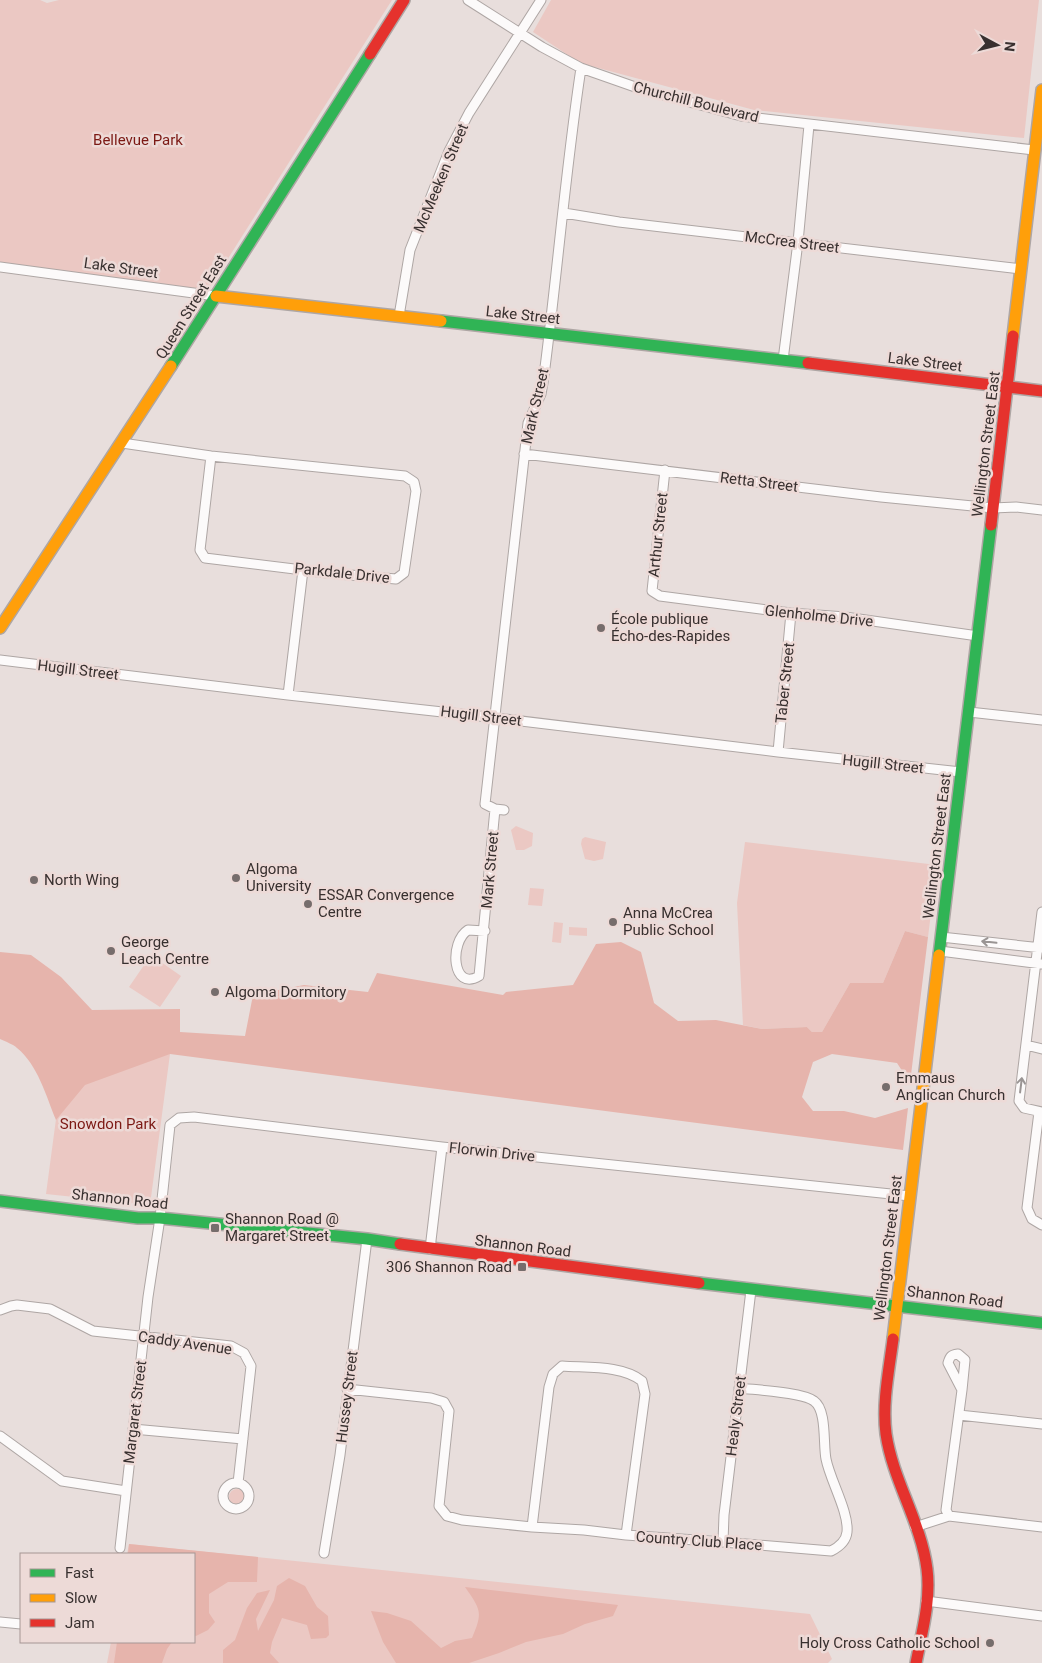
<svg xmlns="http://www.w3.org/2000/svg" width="1042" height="1663" font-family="Roboto,sans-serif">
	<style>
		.green { fill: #ebc8c3 }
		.forest { fill: #e6b4ac }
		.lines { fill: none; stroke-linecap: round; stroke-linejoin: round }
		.street-casing { stroke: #aea6a4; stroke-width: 11 }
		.fast-casing { stroke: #aea6a4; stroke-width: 14 }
		.slow-casing { stroke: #aea6a4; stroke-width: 14 }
		.jam-casing { stroke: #aea6a4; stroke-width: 14 }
		.street { stroke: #fcfafa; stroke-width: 9 }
		.fast { stroke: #30b455; stroke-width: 11 }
		.slow { stroke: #ff9f0a; stroke-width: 11 }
		.jam { stroke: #e5322d; stroke-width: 11 }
		.oneway { stroke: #9a9594 }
		.poi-dot { fill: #766d6c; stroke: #eddad7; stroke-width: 2 }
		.labels { text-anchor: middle; stroke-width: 5; stroke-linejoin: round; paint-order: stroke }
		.street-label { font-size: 15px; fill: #38302f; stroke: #eddad7 }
		.park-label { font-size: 15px; fill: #7c1914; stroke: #eddad7 }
		.poi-label { font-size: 15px; fill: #38302f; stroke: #eddad7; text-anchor: start }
	</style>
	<rect width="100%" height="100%" fill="#e8dedc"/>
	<!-- green -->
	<path class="green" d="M 0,0 L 40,0 L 47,3 L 59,0 L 392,0 L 208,290 L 0,269 Z
		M 551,0 L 1039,0 L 1024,138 L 754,110 L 580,63 L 533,32 Z
		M 516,826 L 533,833 L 532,846 L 524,850 L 516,850 L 511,830 Z
		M 585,837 L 606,842 L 603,859 L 594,861 L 585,859 L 581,844 L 582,839 Z
		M 745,842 L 937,865 L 928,937 L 905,931 L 883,983 L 850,983 L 822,1032 L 812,1032 L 807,1027 L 762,1029 L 743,1025 L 737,903 Z
		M 530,888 L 544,889 L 542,906 L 528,905 Z
		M 554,922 L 563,923 L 561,943 L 552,942 Z
		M 569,927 L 587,928 L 587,936 L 569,935 Z
		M 151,955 L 181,976 L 160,1007 L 129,987 Z
		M 66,1044 L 170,1054 L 150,1205 L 46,1194 Z
		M229 1497a8 8 0 1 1 16 0a8 8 0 1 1-16 0Z
		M 129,1544 L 810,1614 L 832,1659 L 828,1663 L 107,1663 L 111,1642 L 194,1642 L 194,1554 L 127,1554 Z"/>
	<!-- forest -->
	<path class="forest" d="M 905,931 L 928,937 L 910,1083 L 897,1063 L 832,1054 L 813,1062 L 802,1097 L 813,1111 L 844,1111 L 875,1118 L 908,1108 L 903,1150 L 170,1054 L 85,1085 L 56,1120 C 46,1096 38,1065 17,1048 C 13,1044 6,1042 0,1039 L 0,952 L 31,955 L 61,977 L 92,1010 L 180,1009 L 180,1032 L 245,1036 L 253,995 L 304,985 L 368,992 L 377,973 L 503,995 L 506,992 L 573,985 L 596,944 L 621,942 L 641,952 L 654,1003 L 678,1021 L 716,1020 L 762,1029 L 807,1027 L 812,1032 L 822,1032 L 850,983 L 883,983 Z
		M 129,1544 L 258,1557 L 257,1582 L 228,1582 L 209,1594 L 209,1613 L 215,1622 L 208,1630 L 196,1636 L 194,1635 L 194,1554 L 128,1554 Z
		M 289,1578 L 305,1586 L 317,1607 L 328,1616 L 329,1635 L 326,1638 L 311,1639 L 307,1625 L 282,1618 L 272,1642 L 270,1653 L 279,1663 L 223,1663 L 223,1650 L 235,1640 L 247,1608 L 257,1593 L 270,1590 L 256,1619 L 258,1631 L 274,1600 L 277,1586 Z
		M 465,1587 L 618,1605 L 613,1616 L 585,1624 L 563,1634 L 526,1642 L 499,1653 L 469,1663 L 396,1663 L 383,1642 L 371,1611 L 387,1613 L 411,1621 L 441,1648 L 455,1641 L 472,1638 C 483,1612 481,1610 465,1587 Z
		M 117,1642 L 172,1642 L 167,1649 L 162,1663 L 114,1663 Z"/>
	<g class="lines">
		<!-- street casing -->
		<g class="street-casing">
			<path id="street" d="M 468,0 L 542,47 L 581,68 L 638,88 L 741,116 L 1034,150
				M 564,213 L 619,222 L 1021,269
				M 0,267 L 216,296
				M 399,316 L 410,250 L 449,151 L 469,113 L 541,0
				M 783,360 L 798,242 L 809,125
				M 122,443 L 211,456 L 405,476 L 414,482 L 416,491 L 404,573 L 396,579 L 327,573 L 205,558 L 200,550 L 211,456
				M 524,454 L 881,497 L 993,508 L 1016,507 L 1042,510
				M 665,470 L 652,591 L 660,596 L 791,613 L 845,617 L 978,636
				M 0,660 L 288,695 L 488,717 L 778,752 L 961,772
				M 288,695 L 303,570
				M 969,712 L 1042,720
				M 778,752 L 791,613
				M 504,810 L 495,809 L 485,804 L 528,423 L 541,394 L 543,383 C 557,278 565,173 581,68
				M 1042,912 L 1019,1101 L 1024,1108 L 1042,1112
				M 485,931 L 468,930 C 449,942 452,992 479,976 L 495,809
				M 941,937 L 1042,948
				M 940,951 L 1042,964
				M 1026,1045 L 1042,1049
				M 1039,1112 L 1027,1208 L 1032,1219 L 1042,1225
				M 430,1249 L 442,1147
				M 0,1310 L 11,1306 L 17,1305 L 50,1309 L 93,1331 L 231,1346 L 244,1353 L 251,1366 L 238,1483
				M 347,1389 L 431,1398 L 444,1402 L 449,1411 L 439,1506 L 447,1516 L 462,1520 L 532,1527 L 584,1530 L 626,1535 L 723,1542 L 831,1551 C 839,1547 846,1542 847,1532 C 849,1512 830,1480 826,1459 C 823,1444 827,1410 814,1401 C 802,1392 755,1390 739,1388
				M 959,1415 L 1042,1424
				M 133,1429 L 243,1439
				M 0,1436 L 62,1481 L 126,1491
				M223 1496a13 13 0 1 1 26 0a13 13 0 1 1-26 0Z
				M 949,1516 L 946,1510 L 962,1390 L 948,1363 C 950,1356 951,1355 958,1354 L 965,1360 L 962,1390
				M 532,1527 L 549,1387 L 553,1374 L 562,1366 C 587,1368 622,1365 642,1381 L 645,1394 L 626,1535
				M 915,1527 L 949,1516 L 1042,1527
				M 723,1542 L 724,1515 L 751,1290
				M 120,1548 L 148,1297 L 160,1218 L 170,1125 L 179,1118 L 194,1117 L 442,1147 L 910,1196
				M 324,1553 L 340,1455 L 367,1239
				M 926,1601 L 1042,1616
				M 0,1622 L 21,1624"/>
		</g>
		<!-- fast casing -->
		<g class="fast-casing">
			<path id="fast" d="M 441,321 L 808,363
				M 171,366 L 370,54
				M 939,955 L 991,525
				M 0,1201 L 138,1218 L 160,1218 L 367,1239 L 400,1244
				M 699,1283 L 1042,1323"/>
		</g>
		<!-- slow casing -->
		<g class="slow-casing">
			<path id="slow" d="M 216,296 L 441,321
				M 1013,336 L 1042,90
				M 0,628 L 171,366
				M 893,1339 L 939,955"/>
		</g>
		<!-- jam casing -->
		<g class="jam-casing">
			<path id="jam" d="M 370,54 L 404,0
				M 808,363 L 1042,391
				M 991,525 L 1013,336
				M 400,1244 L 699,1283
				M 893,1339 C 889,1370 882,1403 886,1434 C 893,1481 921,1522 927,1569 C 931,1600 922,1632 916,1663"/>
		</g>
		<!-- street -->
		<use href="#street" class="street"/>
		<!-- fast -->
		<use href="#fast" class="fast"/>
		<!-- slow -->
		<use href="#slow" class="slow"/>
		<!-- jam -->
		<use href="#jam" class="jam"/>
	</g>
	<!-- one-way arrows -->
	<defs><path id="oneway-shaft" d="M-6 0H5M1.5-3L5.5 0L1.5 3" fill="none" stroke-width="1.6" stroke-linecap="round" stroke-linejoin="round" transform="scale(1.25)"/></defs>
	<g class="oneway">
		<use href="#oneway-shaft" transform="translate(989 942) rotate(-174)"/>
		<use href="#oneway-shaft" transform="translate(1021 1085) rotate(-83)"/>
	</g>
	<!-- markers -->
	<g class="poi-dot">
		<circle cx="601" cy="628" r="5"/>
		<circle cx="236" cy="878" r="5"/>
		<circle cx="34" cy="880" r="5"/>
		<circle cx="308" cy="904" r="5"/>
		<circle cx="613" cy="922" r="5"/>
		<circle cx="111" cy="951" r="5"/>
		<circle cx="215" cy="992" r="5"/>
		<circle cx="886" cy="1087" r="5"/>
		<rect x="210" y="1223" width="10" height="10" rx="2.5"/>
		<rect x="517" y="1262" width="10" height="10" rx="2.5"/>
		<circle cx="990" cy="1643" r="5"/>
	</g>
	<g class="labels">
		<!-- street labels -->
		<g class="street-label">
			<text transform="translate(696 102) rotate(14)" y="5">Churchill Boulevard</text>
			<text transform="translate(441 178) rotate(-67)" y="5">McMeeken Street</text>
			<text transform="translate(792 242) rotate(7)" y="5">McCrea Street</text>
			<text transform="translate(121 268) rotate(8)" y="5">Lake Street</text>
			<text transform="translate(191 307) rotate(-58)" y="5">Queen Street East</text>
			<text transform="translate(523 315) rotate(6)" y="5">Lake Street</text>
			<text transform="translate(925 362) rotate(7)" y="5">Lake Street</text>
			<text transform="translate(535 406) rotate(-77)" y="5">Mark Street</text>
			<text transform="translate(986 444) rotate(-83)" y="5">Wellington Street East</text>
			<text transform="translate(759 482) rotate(7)" y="5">Retta Street</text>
			<text transform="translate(658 535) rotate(-84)" y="5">Arthur Street</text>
			<text transform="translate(342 573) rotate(6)" y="5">Parkdale Drive</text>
			<text transform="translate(819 616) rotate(6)" y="5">Glenholme Drive</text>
			<text transform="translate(78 670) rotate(7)" y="5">Hugill Street</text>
			<text transform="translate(785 683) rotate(-84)" y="5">Taber Street</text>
			<text transform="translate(481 716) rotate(7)" y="5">Hugill Street</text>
			<text transform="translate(883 764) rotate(6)" y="5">Hugill Street</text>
			<text transform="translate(937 846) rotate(-83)" y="5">Wellington Street East</text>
			<text transform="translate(490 870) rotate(-85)" y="5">Mark Street</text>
			<text transform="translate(492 1152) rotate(6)" y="5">Florwin Drive</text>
			<text transform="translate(120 1199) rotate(6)" y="5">Shannon Road</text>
			<text transform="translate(523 1246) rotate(7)" y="5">Shannon Road</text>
			<text transform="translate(888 1248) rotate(-83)" y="5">Wellington Street East</text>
			<text transform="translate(955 1297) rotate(7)" y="5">Shannon Road</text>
			<text transform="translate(185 1343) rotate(8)" y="5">Caddy Avenue</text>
			<text transform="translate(347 1397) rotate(-83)" y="5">Hussey Street</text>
			<text transform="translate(135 1412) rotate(-83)" y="5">Margaret Street</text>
			<text transform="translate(736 1416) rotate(-83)" y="5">Healy Street</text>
			<text transform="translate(699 1541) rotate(4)" y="5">Country Club Place</text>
		</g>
		<!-- park labels -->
		<g class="park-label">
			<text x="138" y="145">Bellevue Park</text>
			<text x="108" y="1129">Snowdon Park</text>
		</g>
		<!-- poi labels -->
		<g class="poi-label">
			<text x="611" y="624">École publique<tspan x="611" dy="17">Écho-des-Rapides</tspan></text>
			<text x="246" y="874">Algoma<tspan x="246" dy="17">University</tspan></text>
			<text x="44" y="885">North Wing</text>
			<text x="318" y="900">ESSAR Convergence<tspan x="318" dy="17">Centre</tspan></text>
			<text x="623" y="918">Anna McCrea<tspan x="623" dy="17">Public School</tspan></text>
			<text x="121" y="947">George<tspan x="121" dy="17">Leach Centre</tspan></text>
			<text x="225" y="997">Algoma Dormitory</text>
			<text x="896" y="1083">Emmaus<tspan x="896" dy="17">Anglican Church</tspan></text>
			<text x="225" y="1224">Shannon Road @<tspan x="225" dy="17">Margaret Street</tspan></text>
			<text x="512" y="1272" text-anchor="end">306 Shannon Road</text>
			<text x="980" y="1648" text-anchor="end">Holy Cross Catholic School</text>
		</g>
	</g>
	<!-- legend -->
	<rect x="20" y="1553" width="175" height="90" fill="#eddad7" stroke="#a59694"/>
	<rect x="30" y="1569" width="25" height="8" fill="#30b455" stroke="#a59694"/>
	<text x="65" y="1578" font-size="15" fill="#38302f">Fast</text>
	<rect x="30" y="1594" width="25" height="8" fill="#ff9f0a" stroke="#a59694"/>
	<text x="65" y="1603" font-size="15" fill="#38302f">Slow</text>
	<rect x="30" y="1619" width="25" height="8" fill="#e5322d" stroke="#a59694"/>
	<text x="65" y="1628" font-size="15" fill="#38302f">Jam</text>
	<!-- north arrow -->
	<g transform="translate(997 45) rotate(97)" stroke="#eddad7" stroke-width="4" paint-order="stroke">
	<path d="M0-4L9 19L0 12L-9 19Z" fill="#38302f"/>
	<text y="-8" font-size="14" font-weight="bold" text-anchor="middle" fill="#38302f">N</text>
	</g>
</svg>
